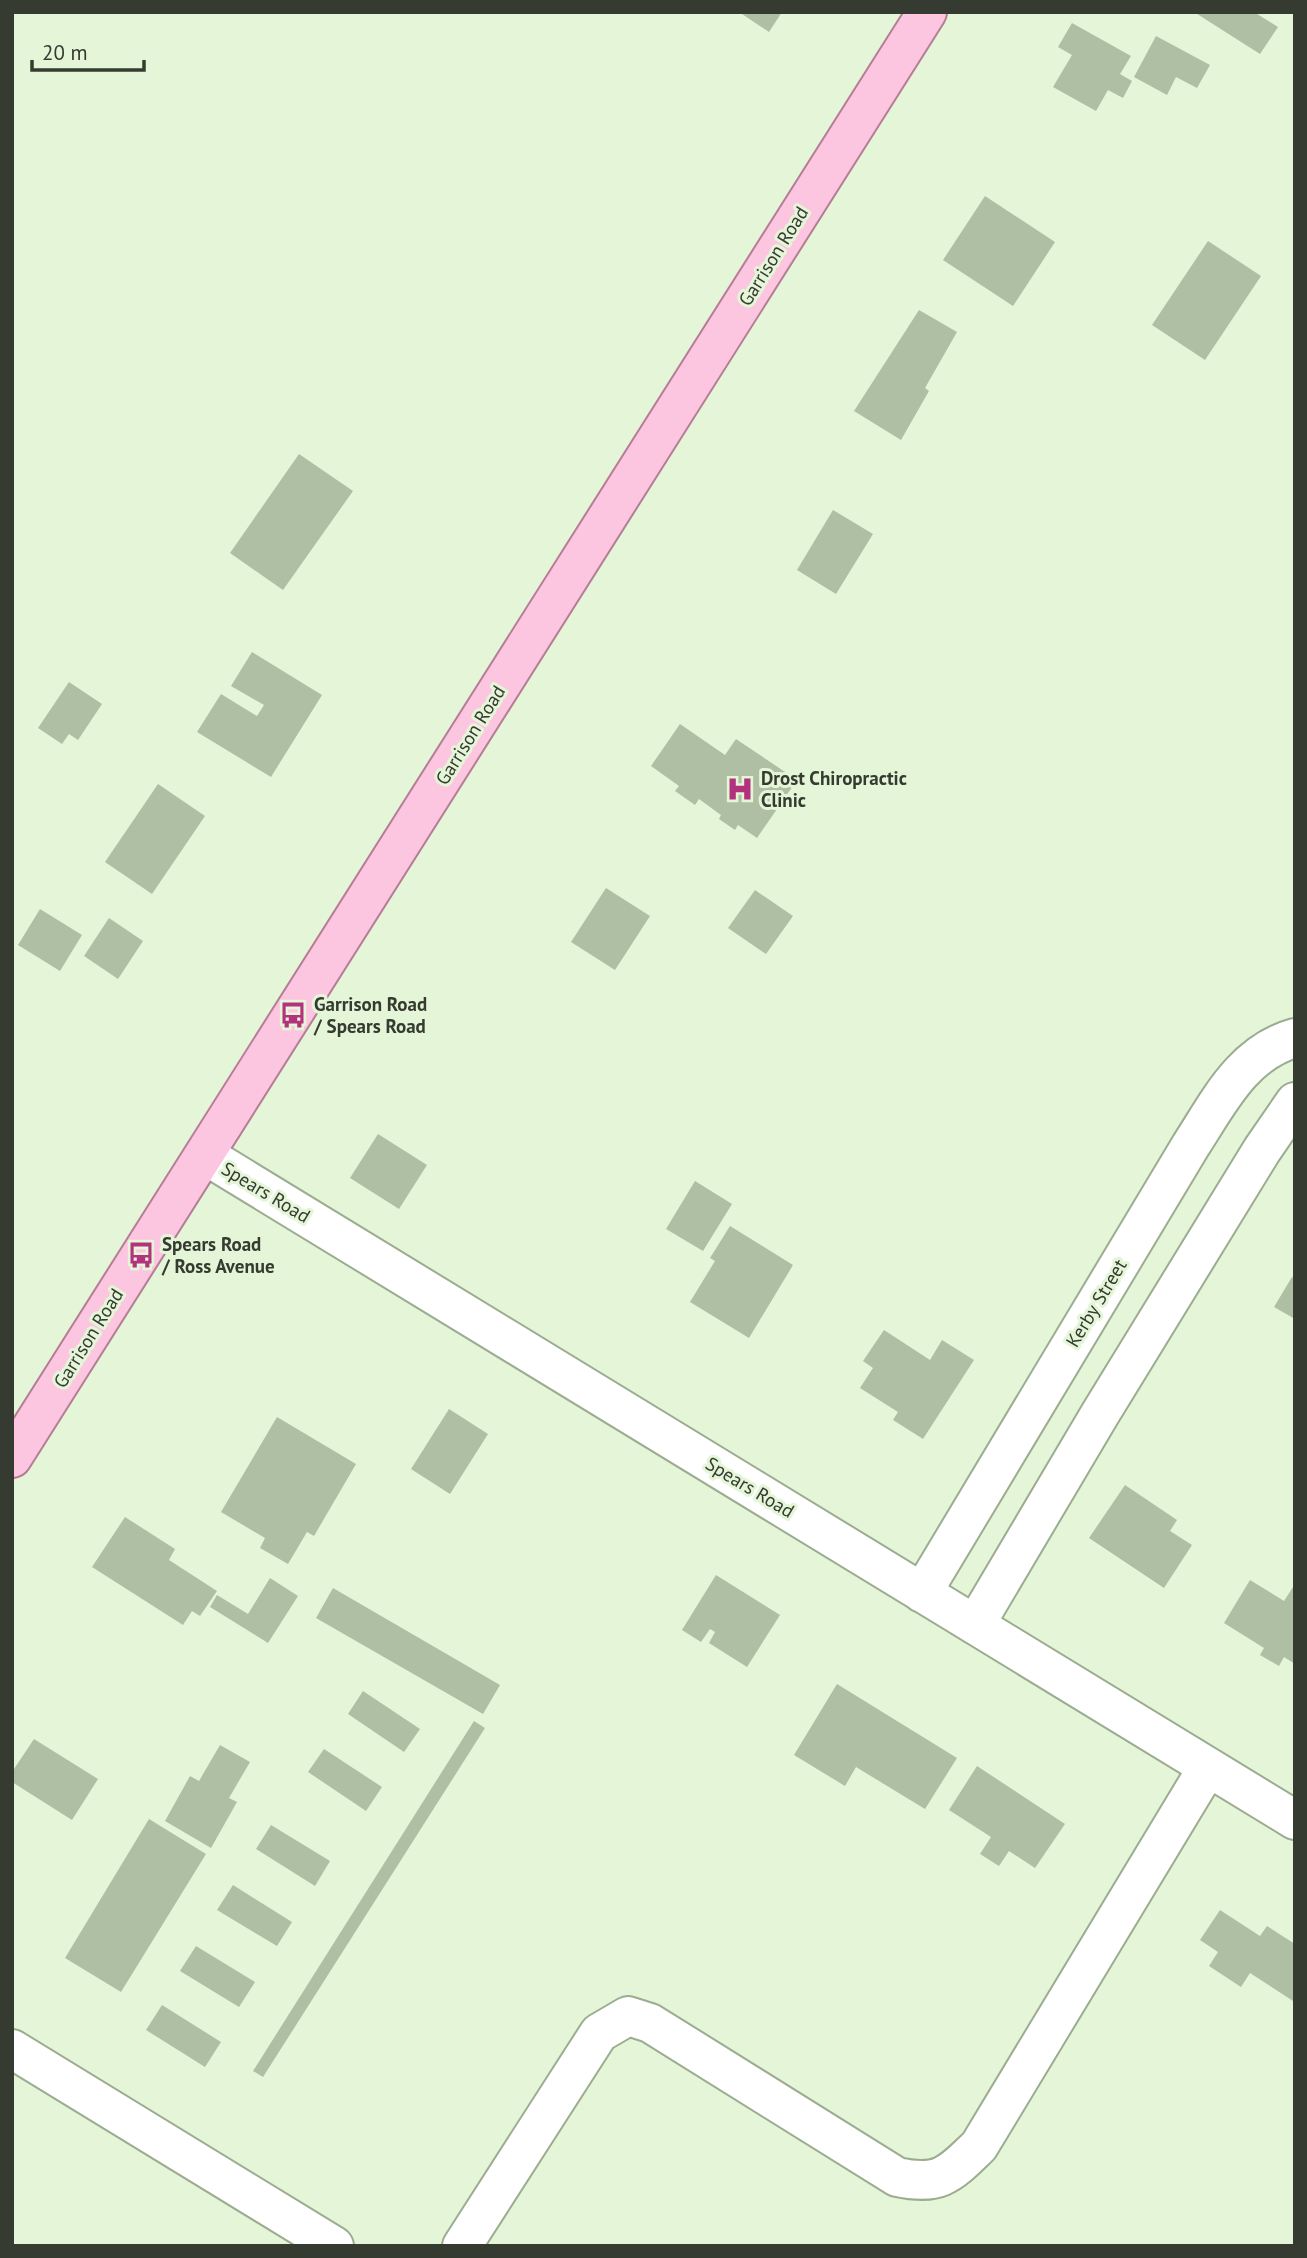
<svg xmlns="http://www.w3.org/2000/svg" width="1307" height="2258" font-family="'PT Sans',sans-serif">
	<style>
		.building { fill: #afbfa3 }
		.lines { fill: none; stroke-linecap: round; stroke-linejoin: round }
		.minor-casing { stroke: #9cac90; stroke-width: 42 }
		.primary-casing { stroke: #b57d95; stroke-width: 42 }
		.minor { stroke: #fff; stroke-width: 38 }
		.primary { stroke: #fcc6e0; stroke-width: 38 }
		.labels { text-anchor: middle; stroke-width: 6; stroke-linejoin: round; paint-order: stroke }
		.street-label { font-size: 19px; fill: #353b30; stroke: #e4f5d8 }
		.poi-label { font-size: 19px; font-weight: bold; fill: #353b30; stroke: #e4f5d8; text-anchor: start }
	</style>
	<rect width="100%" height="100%" fill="#e4f5d8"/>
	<!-- building -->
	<path class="building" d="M 739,12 L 782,12 L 769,32 Z
		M 1194,12 L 1254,12 L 1278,27 L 1260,54 Z
		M 1072,23 L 1131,56 L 1120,74 L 1132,81 L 1123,98 L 1108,90 L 1096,111 L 1053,87 L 1072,55 L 1058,47 Z
		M 1156,36 L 1210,65 L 1197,88 L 1176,77 L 1167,95 L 1134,77 Z
		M 985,196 L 1055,242 L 1013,306 L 943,260 Z
		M 1208,241 L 1261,276 L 1205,360 L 1152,325 Z
		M 919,310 L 957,332 L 925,388 L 929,391 L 901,440 L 854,411 Z
		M 299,454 L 353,491 L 283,590 L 230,553 Z
		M 833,510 L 873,534 L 836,594 L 797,570 Z
		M 252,652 L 322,695 L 271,777 L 197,732 L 221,694 L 257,716 L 264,705 L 231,686 Z
		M 69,682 L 102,704 L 78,740 L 69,734 L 62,744 L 38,728 Z
		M 680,724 L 725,755 L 736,739 L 797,780 L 757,838 L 738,825 L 735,830 L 719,819 L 721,815 L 699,799 L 695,805 L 675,791 L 679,786 L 651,766 Z
		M 158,784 L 205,816 L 152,894 L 105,862 Z
		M 606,888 L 650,916 L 615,970 L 571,942 Z
		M 755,890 L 793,916 L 766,954 L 728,928 Z
		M 40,909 L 82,935 L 60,971 L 18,945 Z
		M 109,918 L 143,941 L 118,979 L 84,956 Z
		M 378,1134 L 427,1165 L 399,1209 L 350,1178 Z
		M 695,1181 L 732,1204 L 703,1251 L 666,1229 Z
		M 730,1226 L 793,1265 L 749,1338 L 690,1302 L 715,1261 L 710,1258 Z
		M 1292,1277 L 1295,1279 L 1295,1319 L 1274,1307 Z
		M 884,1330 L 930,1360 L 942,1340 L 974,1360 L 923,1439 L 893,1420 L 898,1412 L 860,1388 L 873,1368 L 863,1361 Z
		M 449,1409 L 488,1434 L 450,1494 L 411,1469 Z
		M 277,1417 L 356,1464 L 314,1536 L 307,1532 L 288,1564 L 260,1548 L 265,1538 L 221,1512 Z
		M 1125,1485 L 1177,1520 L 1170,1531 L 1192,1545 L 1164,1588 L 1089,1538 Z
		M 125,1517 L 175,1549 L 169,1560 L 217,1591 L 200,1616 L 192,1611 L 183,1625 L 92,1567 Z
		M 716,1575 L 780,1615 L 747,1667 L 709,1643 L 715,1632 L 710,1629 L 701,1642 L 682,1630 Z
		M 270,1578 L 298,1596 L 268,1643 L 210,1607 L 217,1595 L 248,1614 Z
		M 1250,1580 L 1284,1601 L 1293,1587 L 1295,1588 L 1295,1664 L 1284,1657 L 1279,1666 L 1260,1655 L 1264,1648 L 1224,1623 Z
		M 333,1588 L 500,1685 L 483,1714 L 316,1618 Z
		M 837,1684 L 957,1758 L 925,1809 L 856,1767 L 845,1786 L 794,1755 Z
		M 363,1691 L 420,1729 L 404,1752 L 348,1714 Z
		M 474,1721 L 485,1728 L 263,2077 L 253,2071 Z
		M 34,1739 L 98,1779 L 72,1820 L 12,1782 L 12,1772 Z
		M 220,1745 L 250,1762 L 229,1798 L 237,1802 L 211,1848 L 165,1821 L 190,1776 L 199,1781 Z
		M 324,1749 L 382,1787 L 366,1811 L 308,1772 Z
		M 977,1766 L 1065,1824 L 1035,1868 L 1009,1851 L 999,1866 L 980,1854 L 991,1837 L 949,1810 Z
		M 149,1819 L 206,1854 L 121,1992 L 65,1958 Z
		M 271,1825 L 330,1861 L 315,1886 L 256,1849 Z
		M 233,1885 L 292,1922 L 277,1946 L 217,1910 Z
		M 1220,1910 L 1260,1936 L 1267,1926 L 1295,1944 L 1293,2001 L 1250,1973 L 1241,1987 L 1209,1966 L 1218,1952 L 1200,1940 Z
		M 196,1946 L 255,1982 L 239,2007 L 180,1971 Z
		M 162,2005 L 221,2042 L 205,2067 L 146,2030 Z"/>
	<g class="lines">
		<!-- minor casing -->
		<g class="minor-casing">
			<path id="minor" d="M 205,1155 L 1295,1820
				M 922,1593 L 1191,1145 C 1219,1102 1242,1053 1295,1038
				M 975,1625 L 1100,1414 L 1262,1150 L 1295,1102
				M 12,2049 L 334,2246
				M 462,2246 L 599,2033 L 628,2016 L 650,2023 L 897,2177 C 940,2186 949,2175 979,2146 L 1208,1767"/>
		</g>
		<!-- primary casing -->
		<g class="primary-casing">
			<path id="primary" d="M 12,1458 L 927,12"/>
		</g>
		<!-- minor -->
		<use href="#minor" class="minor"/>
		<!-- primary -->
		<use href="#primary" class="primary"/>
	</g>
	<!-- icons -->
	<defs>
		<g id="hospital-bare" transform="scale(2.1)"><path d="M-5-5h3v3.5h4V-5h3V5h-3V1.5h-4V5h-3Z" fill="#b3327d" stroke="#e4f5d8" stroke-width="2.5" paint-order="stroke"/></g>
		<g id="bus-bare" transform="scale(2.1)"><path d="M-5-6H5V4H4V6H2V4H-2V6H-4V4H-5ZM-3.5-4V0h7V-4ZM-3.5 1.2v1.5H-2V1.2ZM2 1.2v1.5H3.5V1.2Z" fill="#b3327d" stroke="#e4f5d8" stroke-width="2.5" paint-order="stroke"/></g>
	</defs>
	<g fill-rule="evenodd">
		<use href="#hospital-bare" x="740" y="789"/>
		<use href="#bus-bare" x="293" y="1015"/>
		<use href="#bus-bare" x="141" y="1255"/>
	</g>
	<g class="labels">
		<!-- street labels -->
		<g class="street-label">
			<text transform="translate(773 256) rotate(-58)" y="7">Garrison Road</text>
			<text transform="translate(470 735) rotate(-58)" y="7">Garrison Road</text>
			<text transform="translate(266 1192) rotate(31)" y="7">Spears Road</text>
			<text transform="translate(1096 1303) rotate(-59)" y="7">Kerby Street</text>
			<text transform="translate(88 1338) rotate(-58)" y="7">Garrison Road</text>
			<text transform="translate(750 1487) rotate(31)" y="7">Spears Road</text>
		</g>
		<!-- poi labels -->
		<g class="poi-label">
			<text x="761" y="785">Drost Chiropractic<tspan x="761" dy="22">Clinic</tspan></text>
			<text x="314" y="1011">Garrison Road<tspan x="314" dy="22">/ Spears Road</tspan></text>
			<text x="162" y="1251">Spears Road<tspan x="162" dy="22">/ Ross Avenue</tspan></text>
		</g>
	</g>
	<!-- border -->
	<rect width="1307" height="2258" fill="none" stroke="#353b30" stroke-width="28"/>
	<!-- scale -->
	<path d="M32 60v10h112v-10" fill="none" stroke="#353b30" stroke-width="3.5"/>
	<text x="42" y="60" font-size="21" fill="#353b30" stroke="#e4f5d8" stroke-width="5" paint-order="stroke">20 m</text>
</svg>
